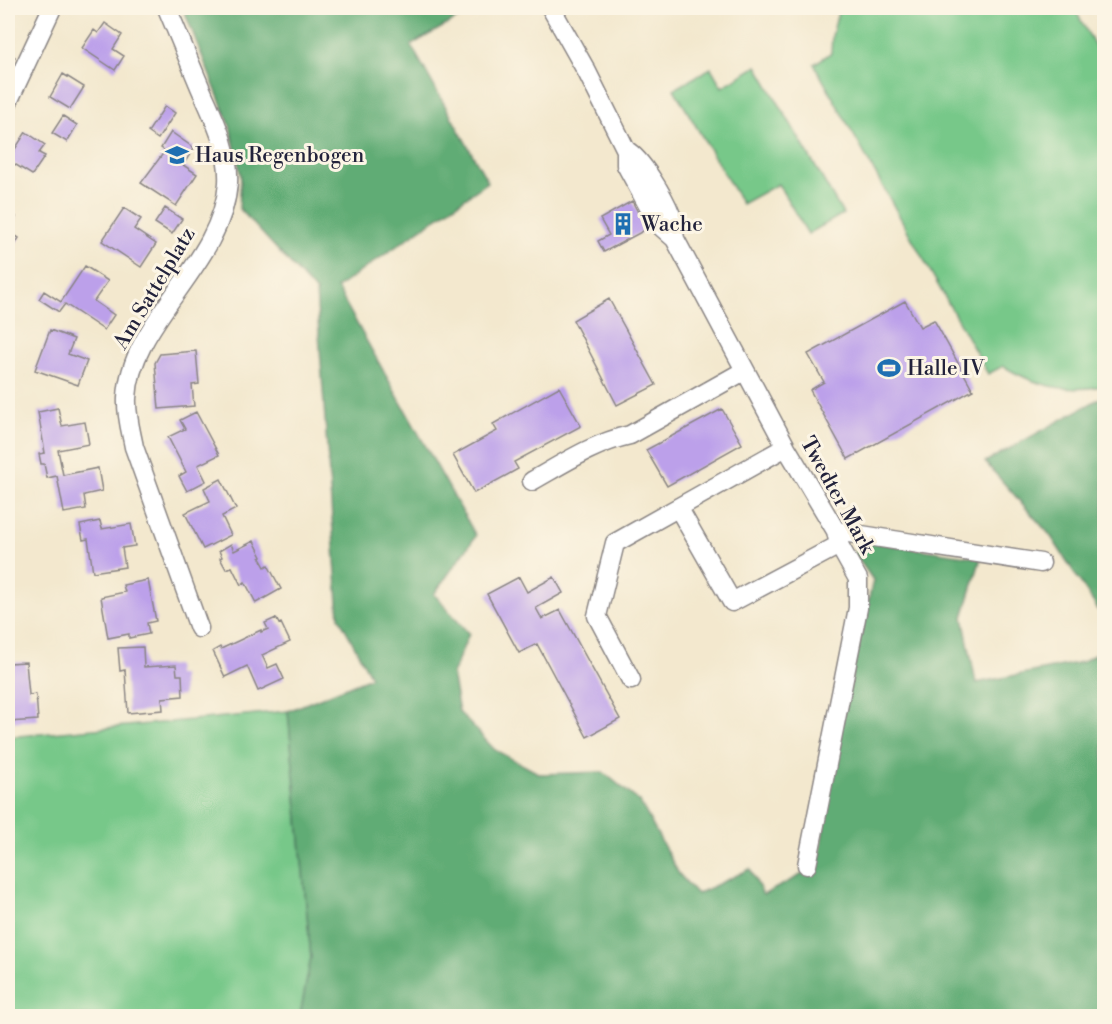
<svg xmlns="http://www.w3.org/2000/svg" width="1112" height="1024" font-family="'Libre Bodoni',serif">
	<style>
		.green { fill: #77c889; stroke: #4c7562; stroke-width: 1.5 }
		.forest { fill: #61ac75; stroke: #426758; stroke-width: 1.5 }
		.building { fill: #bca0ea }
		.lines { fill: none; stroke-linecap: round; stroke-linejoin: round }
		.street-casing { stroke: #8a8584; stroke-width: 21 }
		.street { stroke: #fff; stroke-width: 18 }
		.labels { text-anchor: middle; stroke-width: 6; stroke-linejoin: round; paint-order: stroke }
		.poi-label { font-size: 21px; fill: #22223b; stroke: #fcf5e5; text-anchor: start }
		.street-label { font-size: 21px; fill: #22223b; stroke: #fcf5e5 }
	</style>
	<rect width="100%" height="100%" fill="#fcf5e5"/>
	<filter id="ink" filterUnits="userSpaceOnUse"><feTurbulence type="fractalNoise" baseFrequency=".0167" numOctaves="2"/><feDisplacementMap in="SourceGraphic" scale="12" xChannelSelector="R" yChannelSelector="G"/><feConvolveMatrix kernelMatrix="1 2 1 2 8 2 1 2 1" color-interpolation-filters="sRGB"/></filter>
	<filter id="wash" filterUnits="userSpaceOnUse"><feTurbulence type="fractalNoise" baseFrequency=".008" numOctaves="4" result="noise"/><feDisplacementMap in="SourceGraphic" scale="24" xChannelSelector="R" yChannelSelector="G"/><feGaussianBlur stdDeviation="1.35" result="paint"/><feColorMatrix in="noise" values="0 0 0 0 0 0 0 0 0 0 0 0 0 0 0 0 0 1.4 0 .05"/><feComposite in="paint" operator="in"/></filter>
	<g filter="url(#wash)">
		<rect width="100%" height="100%" fill="#f3e8ce"/>
		<!-- green -->
		<path class="green" d="M 839,8 L 1074,8 L 1104,62 L 1104,386 C 1065,393 1038,387 1003,366 L 988,374 L 814,64 L 831,53 L 832,36 Z
			M 757,66 L 843,214 L 808,234 L 778,184 L 742,204 L 674,89 L 711,68 L 722,87 Z
			M 288,711 L 311,958 L 300,1016 L 8,1016 L 8,737 Z"/>
		<!-- forest -->
		<path class="forest" d="M 183,8 L 476,8 L 411,45 L 488,182 L 337,288 L 476,536 L 434,594 L 469,634 L 452,674 L 459,712 L 495,750 L 540,774 L 603,772 L 640,802 L 679,874 L 697,894 L 750,869 L 763,895 L 818,866 L 833,763 L 873,580 L 855,554 L 857,540 L 981,558 L 963,617 L 976,683 L 1082,662 L 1104,649 L 1104,1016 L 300,1016 L 311,957 L 288,711 L 371,677 L 339,617 L 316,292 L 239,208 L 241,176 L 230,126 Z
			M 1104,396 L 1104,619 L 1050,535 L 985,462 Z"/>
		<g id="blocks">
			<!-- building -->
			<path class="building" d="M 105,23 L 122,35 L 113,49 L 124,56 L 115,70 L 82,48 L 94,30 L 98,33 Z
				M 8,53 L 15,57 L 10,66 L 8,65 Z
				M 63,74 L 84,87 L 70,109 L 50,97 Z
				M 165,106 L 175,113 L 158,139 L 148,132 Z
				M 63,116 L 77,125 L 67,142 L 52,133 Z
				M 26,132 L 45,145 L 39,153 L 45,156 L 32,175 L 8,160 Z
				M 171,132 L 194,148 L 183,165 L 197,174 L 176,206 L 141,183 L 165,151 L 161,148 Z
				M 632,201 L 647,229 L 604,252 L 598,241 L 609,235 L 600,219 Z
				M 124,208 L 141,219 L 134,229 L 156,244 L 141,267 L 102,241 Z
				M 165,208 L 182,219 L 172,234 L 155,223 Z
				M 8,212 L 16,217 L 8,229 Z
				M 8,231 L 19,238 L 13,248 L 8,244 Z
				M 85,266 L 108,281 L 94,301 L 114,315 L 104,330 L 65,304 L 59,312 L 39,299 L 44,291 L 61,302 Z
				M 609,299 L 656,385 L 617,405 L 573,320 Z
				M 905,301 L 920,327 L 934,320 L 973,390 L 848,459 L 810,390 L 824,382 L 808,354 Z
				M 50,330 L 74,339 L 68,354 L 87,361 L 78,385 L 35,370 Z
				M 196,351 L 199,384 L 192,385 L 194,406 L 159,409 L 155,363 L 160,354 Z
				M 559,387 L 581,426 L 514,462 L 518,469 L 474,493 L 453,455 L 497,431 L 493,424 Z
				M 58,408 L 62,426 L 85,422 L 89,444 L 58,450 L 63,475 L 98,468 L 102,491 L 84,495 L 86,509 L 64,513 L 57,476 L 47,478 L 44,464 L 41,464 L 39,454 L 45,453 L 38,412 Z
				M 722,409 L 742,444 L 667,486 L 646,450 Z
				M 196,412 L 219,455 L 198,465 L 206,481 L 187,491 L 179,476 L 186,472 L 168,437 L 185,429 L 180,420 Z
				M 221,479 L 236,509 L 222,516 L 231,535 L 203,549 L 185,513 L 210,501 L 204,488 Z
				M 100,521 L 102,529 L 131,524 L 135,546 L 122,548 L 125,567 L 93,572 L 88,539 L 83,540 L 80,525 Z
				M 254,541 L 262,557 L 260,558 L 265,567 L 268,565 L 281,589 L 256,603 L 245,582 L 241,585 L 232,567 L 226,569 L 220,558 L 222,557 L 219,551 L 231,544 L 234,551 Z
				M 519,577 L 527,592 L 554,577 L 563,593 L 536,608 L 542,619 L 560,610 L 620,719 L 587,737 L 537,644 L 519,653 L 487,594 Z
				M 148,580 L 156,621 L 147,623 L 149,634 L 129,638 L 129,634 L 108,638 L 101,597 L 125,592 L 123,585 Z
				M 276,618 L 279,624 L 281,623 L 290,642 L 262,655 L 268,668 L 277,664 L 284,679 L 258,691 L 247,666 L 225,677 L 213,651 L 220,647 L 221,649 L 261,630 L 261,632 L 268,629 L 265,623 Z
				M 143,647 L 144,667 L 176,665 L 177,675 L 182,675 L 183,696 L 162,698 L 163,710 L 128,713 L 125,670 L 120,671 L 118,648 Z
				M 26,662 L 29,695 L 36,694 L 38,720 L 8,722 L 8,663 Z"/>
		</g>
	</g>
	<g filter="url(#ink)">
		<use href="#blocks" fill-opacity="0" stroke="#8a8584" stroke-width="1.5"/>
		<g class="lines">
			<!-- street casing -->
			<g class="street-casing">
				<path id="street" d="M 167,8 C 178,34 189,61 200,87 C 213,117 230,149 228,183 C 222,265 130,320 127,398 C 126,415 131,431 134,447 L 199,628
					M 551,8 L 587,72 L 626,150 L 626,165 L 658,224 L 675,239 L 786,447 L 836,531 L 839,545 L 858,579 L 858,608 L 807,865
					M 8,102 L 52,8
					M 626,150 C 642,159 664,197 671,215 C 673,223 674,231 675,239
					M 532,481 C 564,463 594,443 630,435 L 744,371
					M 679,509 L 732,602 L 839,545
					M 836,531 L 1041,563
					M 631,680 L 597,616 L 615,543 L 786,447"/>
			</g>
			<!-- street -->
			<use href="#street" class="street"/>
		</g>
	</g>
	<!-- icons -->
	<defs>
		<g id="school-bare" transform="scale(1.8)"><path d="M0-5L7-2L0 1L-7-2ZM-4 1L0 2.5L4 1V4Q0 6-4 4Z" fill="#1f6fb2" stroke="#fcf5e5" stroke-width="2.5" paint-order="stroke"/></g>
		<g id="building-bare" transform="scale(1.8)"><path d="M-4-6H4V6H1V3H-1V6H-4ZM-2.5-4.3h1.7v1.8h-1.7ZM.8-4.3h1.7v1.8H.8ZM-2.5-1h1.7V.8h-1.7ZM.8-1h1.7V.8H.8Z" fill="#1f6fb2" stroke="#fcf5e5" stroke-width="2.5" paint-order="stroke"/></g>
		<g id="stadium-bare" transform="scale(1.8)"><path d="M0-5a6.5 5 0 1 0 0 10a6.5 5 0 1 0 0-10ZM-3.5-1.8h7v3.6h-7Z" fill="#1f6fb2" stroke="#fcf5e5" stroke-width="2.5" paint-order="stroke"/></g>
	</defs>
	<g fill-rule="evenodd">
		<use href="#school-bare" x="177" y="155"/>
		<use href="#building-bare" x="623" y="224"/>
		<use href="#stadium-bare" x="889" y="368"/>
	</g>
	<g class="labels">
		<!-- poi labels -->
		<g class="poi-label">
			<text x="195" y="162">Haus Regenbogen</text>
			<text x="641" y="231">Wache</text>
			<text x="907" y="375">Halle IV</text>
		</g>
		<!-- street labels -->
		<g class="street-label">
			<text transform="translate(154 288) rotate(-59)" y="7">Am Sattelplatz</text>
			<text transform="translate(838 495) rotate(61)" y="7">Twedter Mark</text>
		</g>
	</g>
	<!-- margin -->
	<rect width="1112" height="1024" fill="none" stroke="#fcf5e5" stroke-width="30"/>
</svg>
